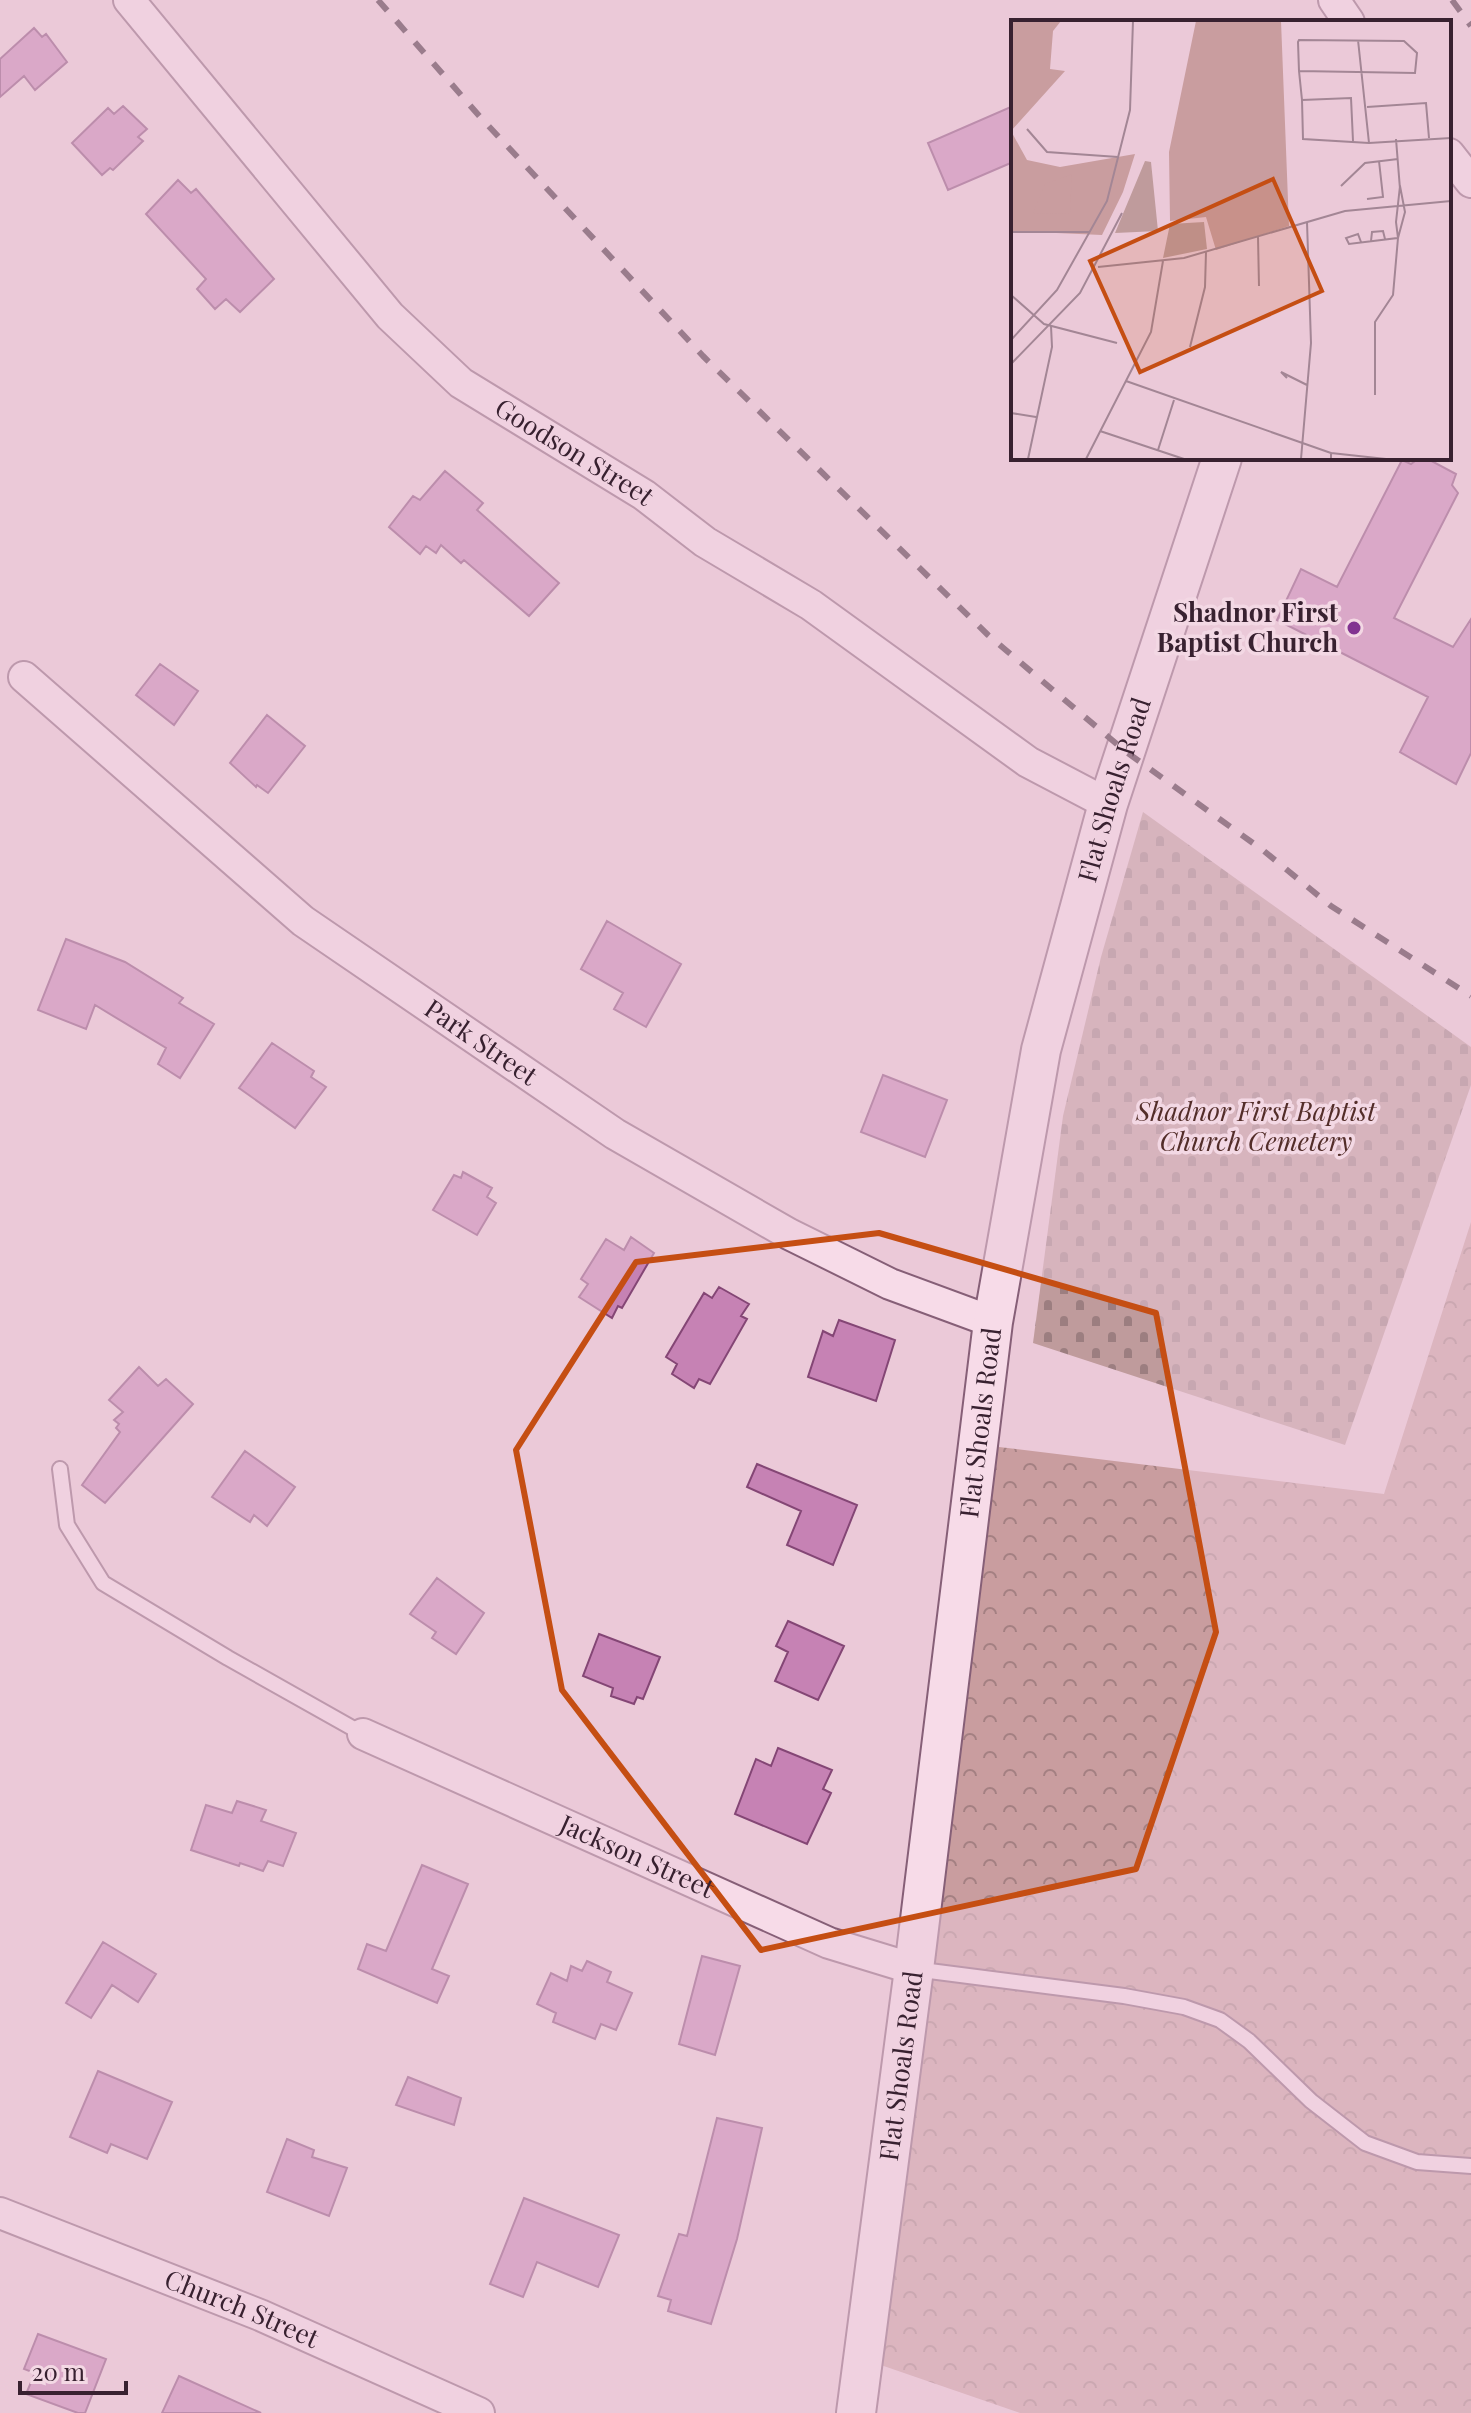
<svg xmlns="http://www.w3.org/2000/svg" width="1471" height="2413" font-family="'Playfair Display',serif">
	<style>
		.forest { fill: url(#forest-crowns) }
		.cemetery { fill: url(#cemetery-stones) }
		.building { fill: #c682b4; stroke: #844675; stroke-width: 2 }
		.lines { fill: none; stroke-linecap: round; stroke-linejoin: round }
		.service-casing { stroke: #865f77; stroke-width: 18 }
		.minor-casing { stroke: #865f77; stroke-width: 34 }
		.tertiary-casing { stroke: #865f77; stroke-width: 42 }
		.service { stroke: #f7dbe8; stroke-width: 14 }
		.minor { stroke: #f7dbe8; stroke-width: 30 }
		.tertiary { stroke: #f7dbe8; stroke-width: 38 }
		.rail { stroke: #382130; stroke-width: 6; stroke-dasharray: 14 14; stroke-linecap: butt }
		.marked { fill: none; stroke: #c54e13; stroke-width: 6; stroke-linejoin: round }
		.poi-dot { fill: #823391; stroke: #f3d8e4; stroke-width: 3 }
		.labels { text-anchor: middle; stroke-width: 7; stroke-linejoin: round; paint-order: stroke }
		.street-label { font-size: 26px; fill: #382130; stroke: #f3d8e4 }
		.poi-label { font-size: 26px; font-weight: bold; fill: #382130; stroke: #f3d8e4; text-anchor: end }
		.park-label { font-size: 26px; font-style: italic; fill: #532d29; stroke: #f3d8e4 }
		.inset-road { fill: none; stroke: #a38695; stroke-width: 2 }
		.view { fill: #c54e13; fill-opacity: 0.15; stroke: #c54e13; stroke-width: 4 }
		.inset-edge { fill: none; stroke: #382130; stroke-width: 4 }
	</style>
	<defs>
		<pattern id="forest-crowns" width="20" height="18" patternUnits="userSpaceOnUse" patternTransform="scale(2)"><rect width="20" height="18" fill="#c99d9f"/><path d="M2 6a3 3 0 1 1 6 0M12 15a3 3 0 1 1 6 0" fill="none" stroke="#a48082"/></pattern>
		<pattern id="cemetery-stones" width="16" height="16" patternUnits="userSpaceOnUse" patternTransform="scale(2)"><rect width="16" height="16" fill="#bf9b9c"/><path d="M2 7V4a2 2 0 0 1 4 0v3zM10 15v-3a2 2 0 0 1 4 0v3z" fill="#9c7e80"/></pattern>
	</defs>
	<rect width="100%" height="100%" fill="#ebc9d8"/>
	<!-- forest -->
	<path class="forest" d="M 1471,1222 L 1471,2413 L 1020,2413 L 875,2363 L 974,1444 L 1384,1494 Z"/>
	<!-- cemetery -->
	<path class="cemetery" d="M 1143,812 L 1471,1047 L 1471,1085 L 1345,1445 L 1033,1343 L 1063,1116 L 1101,957 Z"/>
	<!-- building -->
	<path class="building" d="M 34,28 L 42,37 L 46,34 L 67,62 L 35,90 L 24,76 L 0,97 L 0,59 Z
		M 123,106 L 147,129 L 138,137 L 143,141 L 113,170 L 110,168 L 102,175 L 72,143 L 108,108 L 114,114 Z
		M 1013,106 L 1013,162 L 948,190 L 928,143 Z
		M 178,180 L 191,193 L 196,189 L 274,279 L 240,312 L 226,299 L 215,309 L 197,289 L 206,279 L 146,214 Z
		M 1419,458 L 1426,458 L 1456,474 L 1452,485 L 1458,493 L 1394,618 L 1453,647 L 1471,619 L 1471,753 L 1456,784 L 1400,752 L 1428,697 L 1277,620 L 1301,569 L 1337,587 L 1402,460 L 1411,464 Z
		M 445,471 L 483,503 L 477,510 L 559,583 L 529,616 L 464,560 L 461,563 L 441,545 L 436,553 L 426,546 L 420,554 L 389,527 L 413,496 L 420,500 Z
		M 160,664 L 198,691 L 174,725 L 136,695 Z
		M 267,715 L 305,746 L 268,793 L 257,785 L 256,787 L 230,763 Z
		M 607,921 L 681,964 L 646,1027 L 614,1009 L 623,993 L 581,969 Z
		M 66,939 L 125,962 L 183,998 L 179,1003 L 214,1024 L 180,1078 L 158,1064 L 166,1048 L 95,1005 L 86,1029 L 38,1010 Z
		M 272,1043 L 314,1071 L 311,1077 L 326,1087 L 295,1128 L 239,1088 Z
		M 883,1075 L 947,1100 L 925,1157 L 861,1132 Z
		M 463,1172 L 492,1188 L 487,1197 L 496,1203 L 477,1235 L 433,1210 L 454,1175 L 461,1178 Z
		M 631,1237 L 654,1253 L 622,1308 L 618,1306 L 612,1318 L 579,1297 L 588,1284 L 581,1279 L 606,1239 L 624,1250 Z
		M 719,1287 L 749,1304 L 741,1316 L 747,1319 L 710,1384 L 699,1379 L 694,1388 L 672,1374 L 677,1364 L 666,1357 L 704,1293 L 712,1298 Z
		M 839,1320 L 895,1340 L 876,1401 L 808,1377 L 823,1331 L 833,1336 Z
		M 139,1367 L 158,1386 L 166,1379 L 193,1404 L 105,1503 L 82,1485 L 120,1432 L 116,1428 L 119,1424 L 114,1420 L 123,1412 L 109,1400 Z
		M 245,1451 L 295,1487 L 267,1526 L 254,1515 L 250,1522 L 212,1497 Z
		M 757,1464 L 857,1505 L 833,1565 L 787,1545 L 801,1511 L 747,1487 Z
		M 437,1578 L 484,1613 L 456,1654 L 432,1638 L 436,1632 L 410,1614 Z
		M 788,1621 L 844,1646 L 818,1700 L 775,1681 L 788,1652 L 776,1646 Z
		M 599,1634 L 660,1657 L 643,1699 L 637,1697 L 634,1704 L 611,1696 L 613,1688 L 583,1676 Z
		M 778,1748 L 832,1770 L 823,1789 L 831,1793 L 807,1844 L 735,1814 L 756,1759 L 771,1766 Z
		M 237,1801 L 266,1810 L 261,1821 L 296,1833 L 283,1866 L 268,1861 L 263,1871 L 240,1863 L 239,1866 L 191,1850 L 206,1805 L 232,1813 Z
		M 422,1865 L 468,1884 L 432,1969 L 449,1976 L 437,2003 L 358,1969 L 367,1944 L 386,1951 Z
		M 103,1942 L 156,1974 L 138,2002 L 112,1985 L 91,2018 L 66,2003 Z
		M 702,1956 L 740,1966 L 715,2055 L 679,2044 Z
		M 587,1961 L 611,1972 L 607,1982 L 632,1993 L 616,2030 L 601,2024 L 595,2039 L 553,2022 L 556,2013 L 537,2004 L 551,1973 L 567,1981 L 571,1966 L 582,1971 Z
		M 98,2071 L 172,2102 L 147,2159 L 111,2144 L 107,2153 L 70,2137 Z
		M 408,2077 L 461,2098 L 454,2125 L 396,2105 Z
		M 717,2118 L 762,2128 L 737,2239 L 711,2324 L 668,2311 L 671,2300 L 658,2296 L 679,2234 L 687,2236 Z
		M 287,2139 L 314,2150 L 312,2157 L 347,2168 L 329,2216 L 267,2192 Z
		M 524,2198 L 619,2235 L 598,2287 L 537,2262 L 523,2297 L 490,2284 Z
		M 38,2334 L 106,2359 L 85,2413 L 78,2413 L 26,2394 L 35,2373 L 24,2369 Z
		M 179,2376 L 261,2413 L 162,2413 Z"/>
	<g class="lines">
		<!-- service casing -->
		<g class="service-casing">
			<path id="service" d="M 60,1469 L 67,1525 L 103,1583 L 228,1658 L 363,1734
				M 914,1969 L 1124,1996 L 1184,2007 L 1220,2020 L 1249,2041 L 1311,2101 L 1365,2143 L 1417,2162 L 1471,2166"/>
		</g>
		<!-- minor casing -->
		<g class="minor-casing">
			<g id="minor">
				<path id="s1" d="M 129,0 L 390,316 L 461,383 L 644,495 L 705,542 L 811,605 L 1028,762 L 1108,804"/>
				<path d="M 1334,0 L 1349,22"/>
				<path d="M 1449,154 L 1471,182"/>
				<path id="s2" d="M 24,677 L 303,921 L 615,1134 L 789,1234 L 890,1284 L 993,1322"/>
				<path id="s3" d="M 363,1734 L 829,1943 L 914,1969"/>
				<path id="s4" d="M 0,2213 L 260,2315 L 479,2413"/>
			</g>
		</g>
		<!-- tertiary casing -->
		<g class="tertiary-casing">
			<g id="tertiary">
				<path id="s5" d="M 856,2413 L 914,1969 L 993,1322 L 1041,1050 L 1108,804 L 1222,458"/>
			</g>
		</g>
		<!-- service -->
		<use href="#service" class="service"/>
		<!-- minor -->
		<use href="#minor" class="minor"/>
		<!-- tertiary -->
		<use href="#tertiary" class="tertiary"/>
		<!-- rail -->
		<path class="rail" d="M 378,0 L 482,119 L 703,356 L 988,635 L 1125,751 L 1264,851 L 1331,906 L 1471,996
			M 1452,0 L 1471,26"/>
	</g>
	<!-- marked area -->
	<path d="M0 0H1471V2413H0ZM 879,1233 L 1156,1313 L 1216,1632 L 1136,1869 L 761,1950 L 562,1690 L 516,1450 L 636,1262 Z" fill="#ebc9d8" fill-opacity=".55" fill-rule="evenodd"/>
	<path class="marked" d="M 879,1233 L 1156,1313 L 1216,1632 L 1136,1869 L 761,1950 L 562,1690 L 516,1450 L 636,1262 Z"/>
	<!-- markers -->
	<circle class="poi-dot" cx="1354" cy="628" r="8"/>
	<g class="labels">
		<!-- street labels -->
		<g class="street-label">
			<text dy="9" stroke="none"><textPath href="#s1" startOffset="640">Goodson Street</textPath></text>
			<text dy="9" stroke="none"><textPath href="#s5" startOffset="1646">Flat Shoals Road</textPath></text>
			<text dy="9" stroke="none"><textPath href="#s2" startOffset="586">Park Street</textPath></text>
			<text dy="9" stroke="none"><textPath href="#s5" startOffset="998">Flat Shoals Road</textPath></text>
			<text dy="9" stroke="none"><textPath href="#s3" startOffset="300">Jackson Street</textPath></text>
			<text dy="9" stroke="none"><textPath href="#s5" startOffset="350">Flat Shoals Road</textPath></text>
			<text dy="9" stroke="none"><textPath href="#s4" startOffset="260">Church Street</textPath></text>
		</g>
		<!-- poi labels -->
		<g class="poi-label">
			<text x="1338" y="622">Shadnor First<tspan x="1338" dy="30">Baptist Church</tspan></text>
		</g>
		<!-- park labels -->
		<g class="park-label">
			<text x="1256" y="1121">Shadnor First Baptist<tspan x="1256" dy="30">Church Cemetery</tspan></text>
		</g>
	</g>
	<!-- overview -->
	<g transform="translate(1011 20)">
		<rect width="440" height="440" fill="#ebc9d8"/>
		<path d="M 0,1 L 50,1 L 42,11 L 39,49 L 54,51 L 0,111 ZM 185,1 L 270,1 L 278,206 L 205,230 L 195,197 L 159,201 L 158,132 Z" fill="#c99d9f"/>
		<path d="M 134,141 L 140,142 L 147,211 L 104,213 ZM 193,202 L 196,229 L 152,238 L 159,204 Z" fill="#bf9b9c"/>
		<path d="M 0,111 L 16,140 L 49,147 L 124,134 L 112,172 L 91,215 L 0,211 Z" fill="#c99d9f"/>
		<path d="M 61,154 L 59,194 L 22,193 L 34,164 Z" fill="#c99d9f"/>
		<path class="inset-road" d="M 347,20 L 358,123M 288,51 L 404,53 L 406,33 L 393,21 L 288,20 L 287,22 L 288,51 L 291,80 L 292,119 L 358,123 L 440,118M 291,80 L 340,78 L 342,121M 356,87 L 415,83 L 418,118M 16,109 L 36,132 L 107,137M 385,119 L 389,169M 330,166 L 354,143 L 387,139M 389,166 L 394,192 L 387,218 L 385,202 ZM 356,179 L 372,177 L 368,141M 0,212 L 79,212M 247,217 L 248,266M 360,221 L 361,212 L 372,211 L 374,219M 350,222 L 347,214 L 335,218 L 338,224 L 387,218 L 382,275 L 364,302 L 364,375M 87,247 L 173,238 L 334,191 L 440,181M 0,275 L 33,304 L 106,323M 0,320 L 46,270 L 96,181 L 119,90 L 122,1M 179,327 L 194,267 L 195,232M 0,344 L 69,273 L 111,193M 276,358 L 270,352 L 296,365M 115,361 L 320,433 L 320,439M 0,393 L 25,397M 89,411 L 173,439M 147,430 L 163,380M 320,433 L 375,439M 17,439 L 41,327 L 40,306M 75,439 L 140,312 L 152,241M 290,439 L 300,323 L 296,202"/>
		<path class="view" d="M 262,159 L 311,271 L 129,352 L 79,241 Z"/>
		<rect width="440" height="440" class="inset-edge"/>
	</g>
	<!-- scale -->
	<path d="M20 2381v12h106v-12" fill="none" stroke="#382130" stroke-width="4"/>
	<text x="32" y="2381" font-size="24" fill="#382130" stroke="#f3d8e4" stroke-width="6" paint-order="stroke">20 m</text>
</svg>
